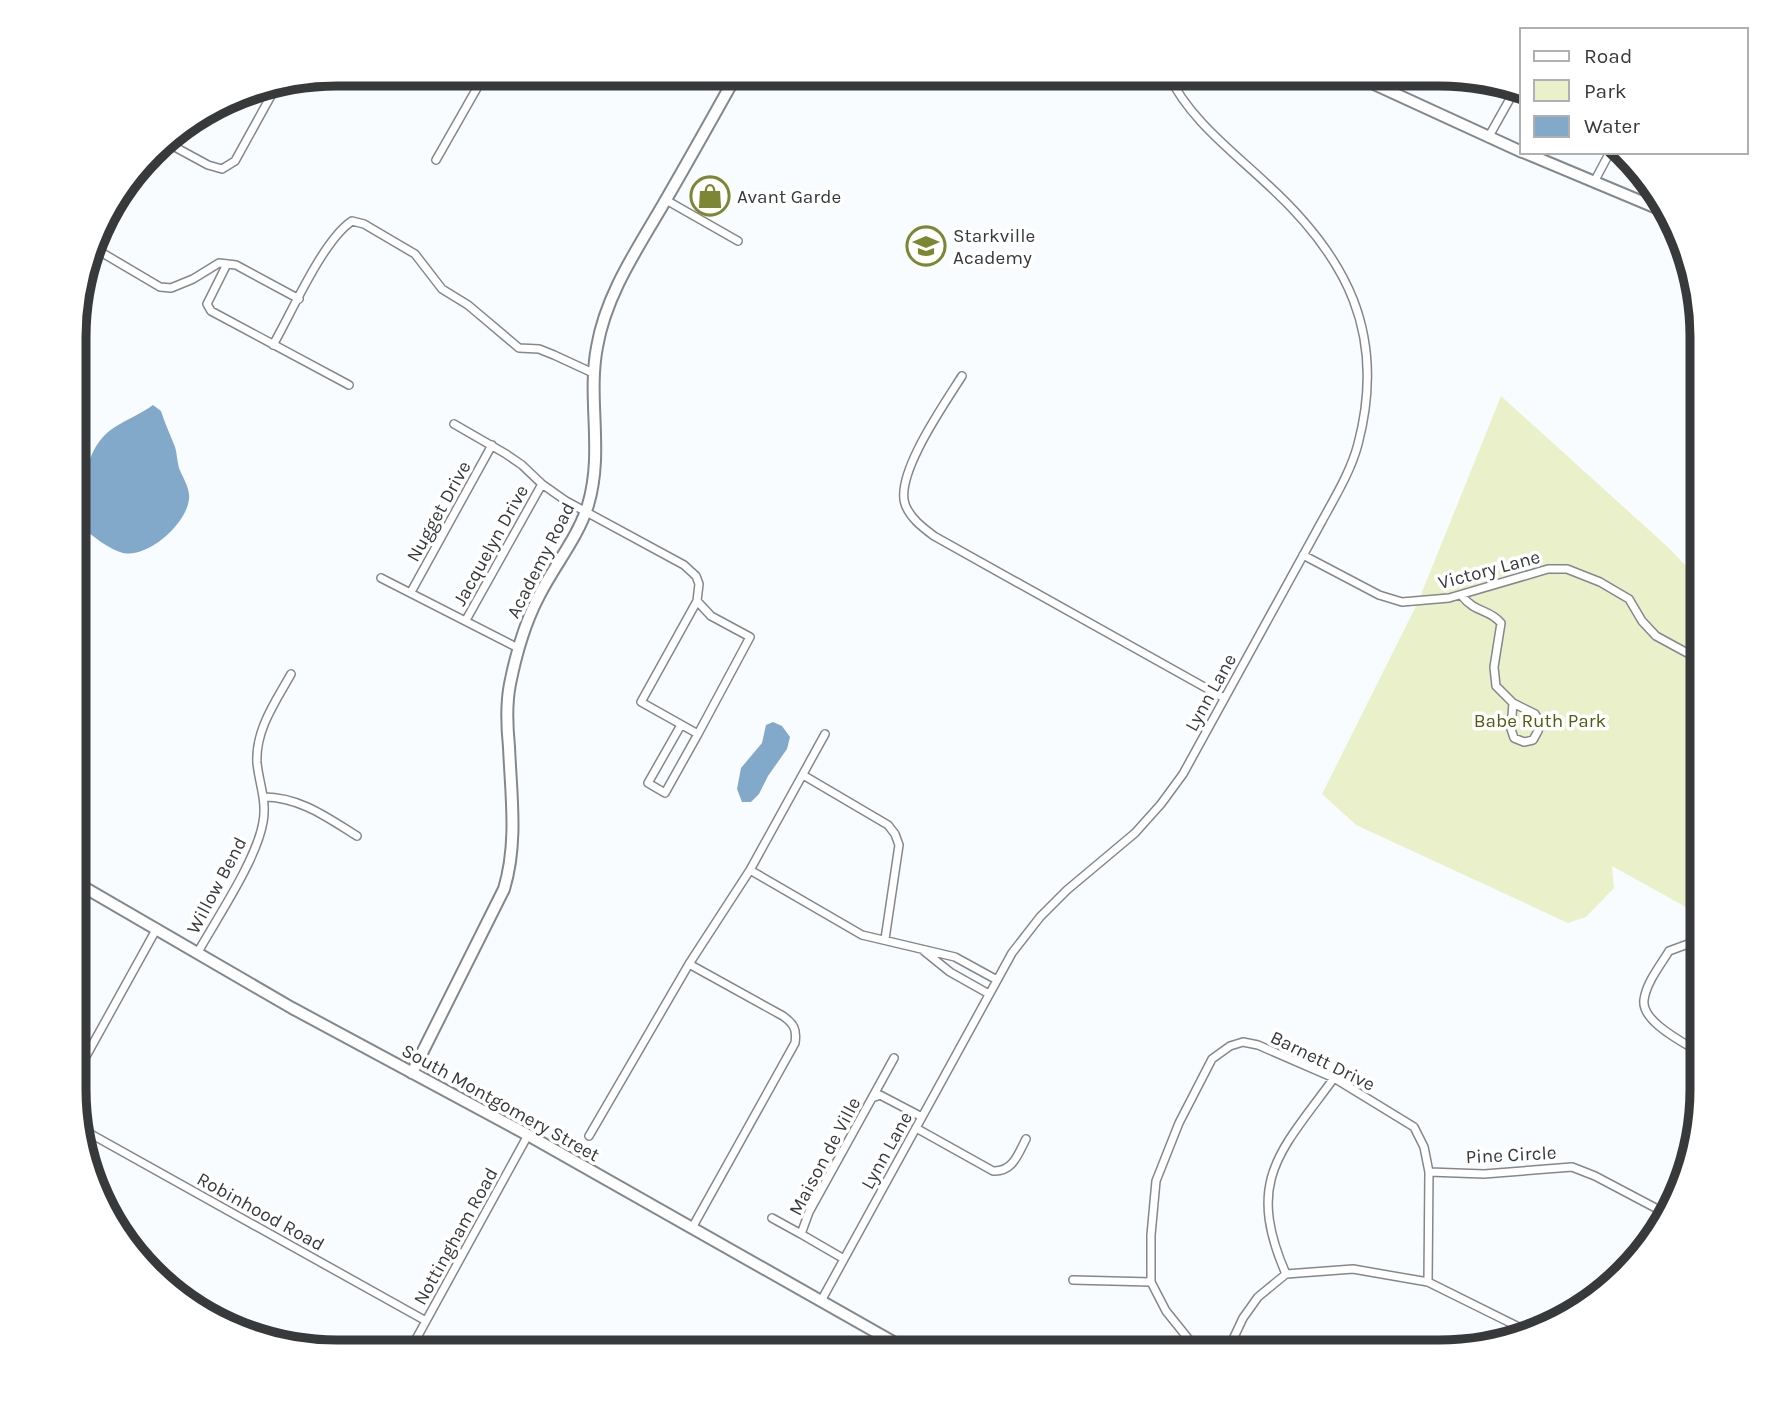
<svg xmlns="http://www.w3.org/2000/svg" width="1776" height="1426" font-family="Karla,sans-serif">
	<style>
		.green { fill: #eaf1ca }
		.water { fill: #82a8ca }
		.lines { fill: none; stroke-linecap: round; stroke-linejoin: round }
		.street-casing { stroke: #83888d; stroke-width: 10 }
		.secondary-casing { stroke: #83888d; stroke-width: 14 }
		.street { stroke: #fff; stroke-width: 7 }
		.secondary { stroke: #fff; stroke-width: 10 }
		.labels { text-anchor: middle; stroke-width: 7; stroke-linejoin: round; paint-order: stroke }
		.poi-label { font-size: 19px; fill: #37393b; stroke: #fff; text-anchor: start }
		.street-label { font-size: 19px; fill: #37393b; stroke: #fff }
		.park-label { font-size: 19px; fill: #545c11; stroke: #fff }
		.rim { fill: none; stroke: #37393b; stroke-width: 9 }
	</style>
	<rect width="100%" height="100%" fill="#f9fcfe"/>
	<!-- green -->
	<path class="green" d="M 1501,396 L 1670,549 L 1702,583 L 1702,916 L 1612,866 L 1614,888 L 1586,917 L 1568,923 L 1356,825 L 1322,794 L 1418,602 Z"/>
	<!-- water -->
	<path class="water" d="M 153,405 L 161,411 C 165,424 170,434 175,447 C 177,453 177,461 179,468 C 182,476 188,485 189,494 C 192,520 148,559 123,553 C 109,549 97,539 85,530 C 81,496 82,447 115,427 C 127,419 141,414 153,405 Z
		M 773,722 L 782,726 L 790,737 L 787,749 L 768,776 L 759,794 L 751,802 L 742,802 L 737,789 L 741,768 L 762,743 L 766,725 Z"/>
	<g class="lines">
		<!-- street casing -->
		<g class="street-casing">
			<path id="street" d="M 1488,138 L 1516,88
				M 162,140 L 208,165 L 222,169 L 235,161 L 278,83
				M 436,160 L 485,74
				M 1594,182 L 1610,152
				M 666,200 L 738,241
				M 94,248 L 160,287 L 171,288 L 193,279 L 219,263 L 236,265 L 299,299
				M 227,264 L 207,304 L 211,311 L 349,385
				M 273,345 C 292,312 323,240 352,221 L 364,224 L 415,254 L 442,289 L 468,305 L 519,348 L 539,349 L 554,355 L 593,373
				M 962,376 C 945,403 895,474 905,504 C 910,518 922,527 934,536 L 1224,698
				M 454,424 L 506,454 L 522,465 L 542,484 L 566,501 L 684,565 L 696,576 L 699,584 L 697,601 L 641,702 L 698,734 L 750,637 L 711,616 L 697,601
				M 1303,555 L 1379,595 L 1402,602 L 1449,598 L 1548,569 L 1567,569 L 1600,582 L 1629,599 L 1642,621 L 1656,636 L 1702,661
				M 381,578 L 518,648
				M 411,592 L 492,445
				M 1461,595 C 1476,614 1488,608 1501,623 L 1494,667 L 1496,686 L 1513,703 L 1511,729 L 1514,738 L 1524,742 L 1533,740 L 1538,731 L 1540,723 L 1535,714 L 1513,703
				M 466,620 L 542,484
				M 681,725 L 648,783 L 665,793 L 698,734
				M 803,775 L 888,825 L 895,834 L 899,845 L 885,939
				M 264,797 C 300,797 328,818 357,836
				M 750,870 L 862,935 L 955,957 L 997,980
				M 924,951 L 950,972 L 989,994
				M 198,952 C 217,918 257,859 263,822 C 267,801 259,783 257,763 C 255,730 276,701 291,674
				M 689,964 L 783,1016 C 794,1024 797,1029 795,1043 L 692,1228
				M 1702,1054 C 1685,1043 1641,1022 1644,1000 C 1646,983 1660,966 1669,951 L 1688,944 L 1702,948
				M 74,1078 L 157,928
				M 872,1098 L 894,1058
				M 80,1128 L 426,1321
				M 916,1128 L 993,1171 C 1013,1172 1018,1154 1026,1139
				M 589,1136 L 689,964 L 750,870 L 825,734
				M 1429,1172 L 1484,1174 L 1572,1167 L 1595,1176 L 1667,1214
				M 772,1218 L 801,1234
				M 844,1259 L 801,1234 L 809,1212 L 872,1098 L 880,1095 L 922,1117
				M 1286,1274 C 1245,1180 1280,1152 1334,1078
				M 1073,1280 L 1151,1282
				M 821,1301 L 1012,953 L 1040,917 L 1067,890 L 1135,833 L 1161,804 L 1183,774 L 1322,521 C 1335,497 1351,471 1358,444 C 1387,334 1347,257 1267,184 C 1232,151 1189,119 1168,74
				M 409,1352 L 528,1135
				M 1199,1352 L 1166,1311 L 1151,1282 L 1151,1235 L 1156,1181 L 1179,1123 L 1212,1059 L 1230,1046 L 1243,1042 L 1258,1045 L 1334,1078 L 1414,1127 L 1424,1147 L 1429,1172 L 1428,1282
				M 1227,1352 L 1243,1318 L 1258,1297 L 1286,1274 L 1353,1269 L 1428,1282 L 1533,1334"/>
		</g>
		<!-- secondary casing -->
		<g class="secondary-casing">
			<path id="secondary" d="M 1352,74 L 1522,152
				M 1523,152 L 1664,211
				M 75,882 L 292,1008 L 528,1135 L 911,1352
				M 412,1073 L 504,889 C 518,843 511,795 509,747 C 507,727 506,704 510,684 C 516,654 524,625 538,598 C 553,567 578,538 588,505 C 604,452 587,399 597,347 C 606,294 638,248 664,203 C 689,160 713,117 737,74"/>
		</g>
		<!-- street -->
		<use href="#street" class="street"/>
		<!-- secondary -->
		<use href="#secondary" class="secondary"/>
	</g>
	<!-- icons -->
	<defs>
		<g id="shop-ring" transform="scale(2.0125)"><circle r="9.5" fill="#fff" stroke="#7c8633" stroke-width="1.5"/><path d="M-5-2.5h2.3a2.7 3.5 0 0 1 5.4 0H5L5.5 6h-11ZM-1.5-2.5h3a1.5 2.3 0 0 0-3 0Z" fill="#7c8633"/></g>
		<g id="school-ring" transform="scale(2.0125)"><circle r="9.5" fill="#fff" stroke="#7c8633" stroke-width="1.5"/><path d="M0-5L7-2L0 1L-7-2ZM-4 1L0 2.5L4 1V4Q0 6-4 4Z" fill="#7c8633"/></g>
	</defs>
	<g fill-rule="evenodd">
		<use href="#shop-ring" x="710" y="196"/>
		<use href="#school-ring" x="926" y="246"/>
	</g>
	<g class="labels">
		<!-- poi labels -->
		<g class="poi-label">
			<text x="737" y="203">Avant Garde</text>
			<text x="953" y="242">Starkville<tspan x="953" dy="22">Academy</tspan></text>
		</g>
		<!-- street labels -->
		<g class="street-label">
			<text transform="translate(438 511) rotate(-61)" y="7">Nugget Drive</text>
			<text transform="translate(490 545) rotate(-61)" y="7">Jacquelyn Drive</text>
			<text transform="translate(540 560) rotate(-63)" y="7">Academy Road</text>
			<text transform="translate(1489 569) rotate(-15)" y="7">Victory Lane</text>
			<text transform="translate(1210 692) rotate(-61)" y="7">Lynn Lane</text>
			<text transform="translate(216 885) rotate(-62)" y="7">Willow Bend</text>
			<text transform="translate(1323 1060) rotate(26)" y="7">Barnett Drive</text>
			<text transform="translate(501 1102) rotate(29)" y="7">South Montgomery Street</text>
			<text transform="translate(886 1150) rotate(-61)" y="7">Lynn Lane</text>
			<text transform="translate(1511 1154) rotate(-3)" y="7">Pine Circle</text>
			<text transform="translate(824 1156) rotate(-62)" y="7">Maison de Ville</text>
			<text transform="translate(261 1211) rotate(29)" y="7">Robinhood Road</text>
			<text transform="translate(455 1236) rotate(-61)" y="7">Nottingham Road</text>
		</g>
		<!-- park labels -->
		<g class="park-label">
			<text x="1540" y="727">Babe Ruth Park</text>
		</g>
	</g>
	<!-- crop -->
	<path d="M0 0H1776V1426H0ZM337 86H1439A251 251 0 0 1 1690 337V1089A251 251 0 0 1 1439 1340H337A251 251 0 0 1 86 1089V337A251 251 0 0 1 337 86Z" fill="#fff" fill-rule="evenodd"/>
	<path class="rim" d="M337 86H1439A251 251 0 0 1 1690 337V1089A251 251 0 0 1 1439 1340H337A251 251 0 0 1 86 1089V337A251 251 0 0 1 337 86Z"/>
	<!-- legend -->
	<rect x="1520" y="28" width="228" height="126" fill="#ffffff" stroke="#afb0b1" stroke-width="2"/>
	<rect x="1534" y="51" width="35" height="10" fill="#ffffff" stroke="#afb0b1" stroke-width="2"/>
	<text x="1584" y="63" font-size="21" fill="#37393b">Road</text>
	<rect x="1534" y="80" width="35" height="21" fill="#eaf1ca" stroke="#afb0b1" stroke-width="2"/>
	<text x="1584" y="98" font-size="21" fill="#37393b">Park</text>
	<rect x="1534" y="116" width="35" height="21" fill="#82a8ca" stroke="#afb0b1" stroke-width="2"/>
	<text x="1584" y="133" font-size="21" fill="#37393b">Water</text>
</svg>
